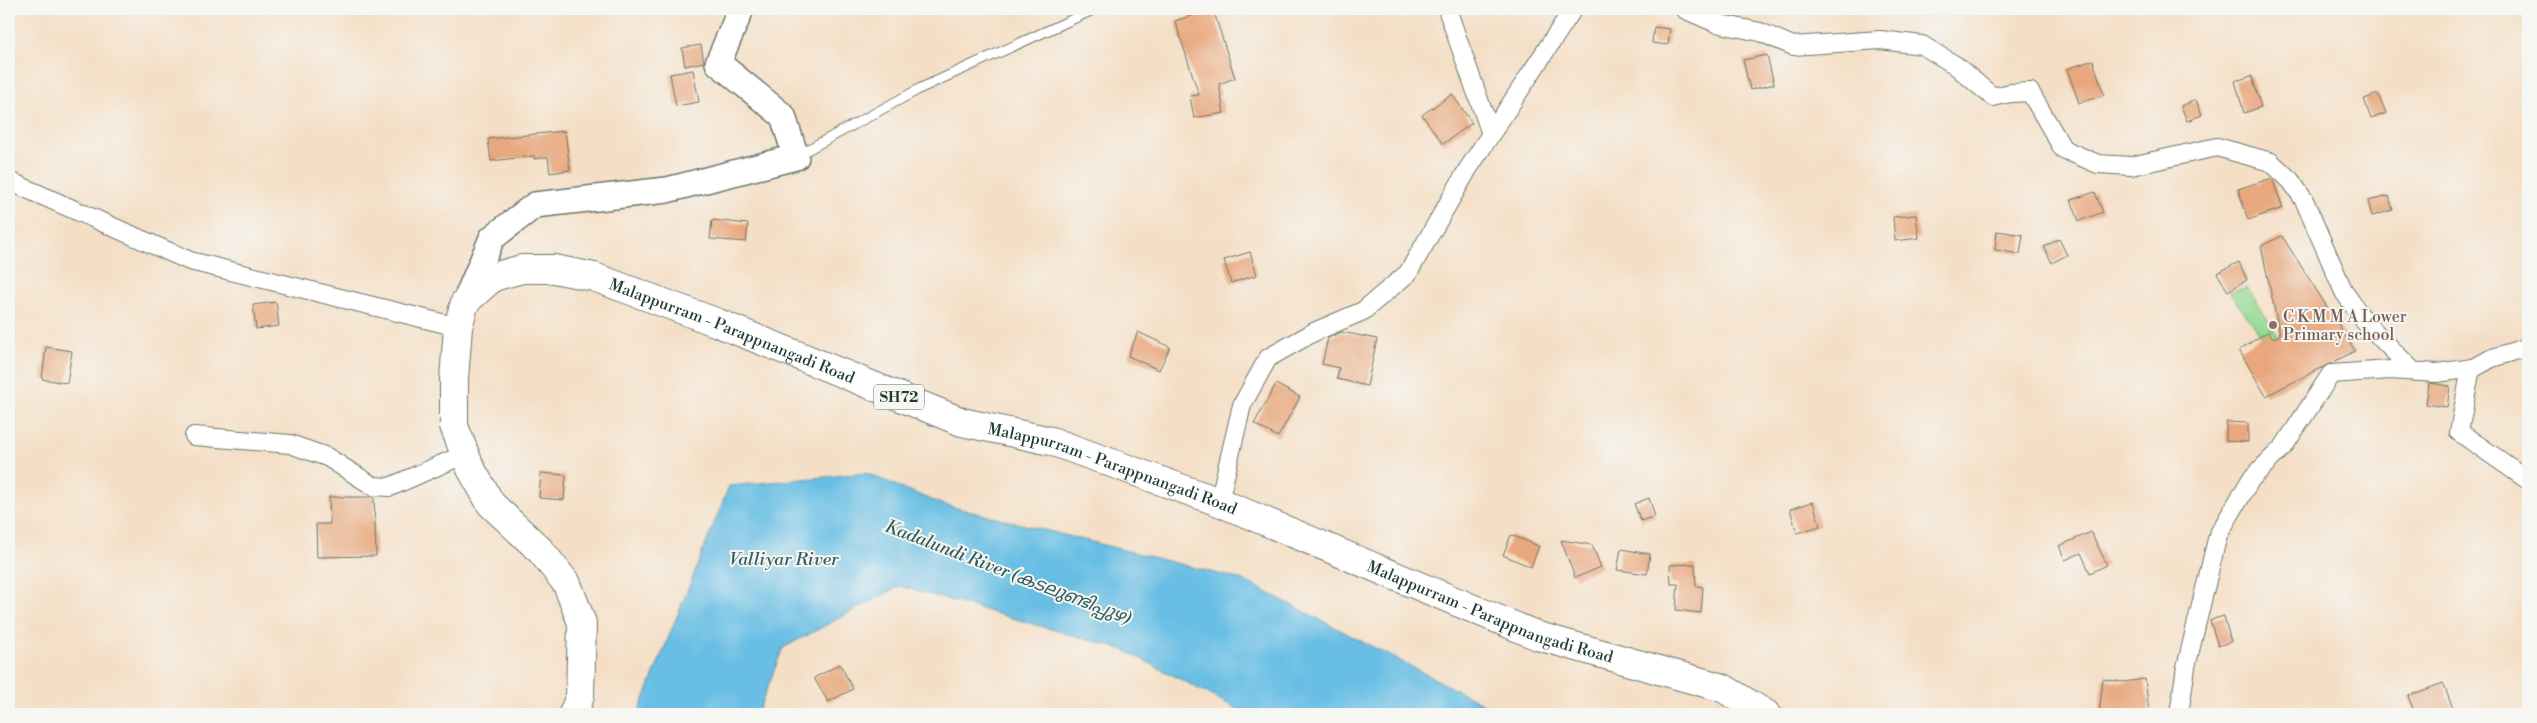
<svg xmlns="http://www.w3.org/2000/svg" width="2537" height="723" font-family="'Libre Bodoni','Noto Sans Malayalam',serif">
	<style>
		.green { fill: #93d891; stroke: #598a62 }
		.water { fill: #67bee4; stroke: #437e8c }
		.building { fill: #e8a77d }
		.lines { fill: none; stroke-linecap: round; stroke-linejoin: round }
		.lane-casing { stroke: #6a7667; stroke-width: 11 }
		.street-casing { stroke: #6a7667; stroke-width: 20 }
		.secondary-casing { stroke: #6a7667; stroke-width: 28 }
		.primary-casing { stroke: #6a7667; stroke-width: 30 }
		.lane { stroke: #fff; stroke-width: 9 }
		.street { stroke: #fff; stroke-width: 18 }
		.secondary { stroke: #fff; stroke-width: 25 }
		.primary { stroke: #fff; stroke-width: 28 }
		.education-dot { fill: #8d6e63; stroke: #f6f6f2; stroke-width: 2 }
		.labels { text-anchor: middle; stroke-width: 4; stroke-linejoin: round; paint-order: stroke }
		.shield { fill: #f6f6f2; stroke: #60746d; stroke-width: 1 }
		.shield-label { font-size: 15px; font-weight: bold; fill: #1f3d34 }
		.education-label { font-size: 16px; fill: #785e54; stroke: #f6f6f2; text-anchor: start }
		.street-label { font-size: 16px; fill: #1f3d34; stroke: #f6f6f2 }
		.water-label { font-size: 18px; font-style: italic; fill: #315d60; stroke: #f6f6f2 }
	</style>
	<rect width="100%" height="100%" fill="#f6f6f2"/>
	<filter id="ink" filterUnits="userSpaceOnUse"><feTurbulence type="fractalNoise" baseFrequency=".02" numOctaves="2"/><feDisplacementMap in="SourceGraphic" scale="10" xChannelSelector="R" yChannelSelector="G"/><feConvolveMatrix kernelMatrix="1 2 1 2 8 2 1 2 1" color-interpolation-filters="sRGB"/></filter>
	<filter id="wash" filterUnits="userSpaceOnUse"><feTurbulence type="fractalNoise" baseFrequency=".0096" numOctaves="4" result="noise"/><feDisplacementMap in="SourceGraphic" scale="20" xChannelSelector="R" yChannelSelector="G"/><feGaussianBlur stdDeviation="1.12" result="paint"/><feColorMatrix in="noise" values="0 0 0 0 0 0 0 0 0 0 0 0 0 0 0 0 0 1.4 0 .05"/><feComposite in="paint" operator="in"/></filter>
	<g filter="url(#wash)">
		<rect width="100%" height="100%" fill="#f4dfc6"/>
		<!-- green -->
		<path class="green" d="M 2247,287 L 2290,355 L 2280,361 L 2230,293 Z"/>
		<!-- water -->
		<path class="water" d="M 866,473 L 941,504 L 1243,580 L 1503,714 L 1247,714 L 1124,650 L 900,586 L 783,648 L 757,714 L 638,714 L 729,486 Z"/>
		<g id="blocks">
			<!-- building -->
			<path class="building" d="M 1213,9 L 1235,78 L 1219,84 L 1224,113 L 1194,118 L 1190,96 L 1199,95 L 1175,21 Z
				M 1654,27 L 1670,29 L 1668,45 L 1652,43 Z
				M 701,45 L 704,62 L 685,66 L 682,48 Z
				M 1767,55 L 1774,84 L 1750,90 L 1743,60 Z
				M 2093,60 L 2104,95 L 2079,103 L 2067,69 Z
				M 693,70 L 699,102 L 676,106 L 670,74 Z
				M 2252,76 L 2261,107 L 2244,113 L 2235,81 Z
				M 1452,94 L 1472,123 L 1443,144 L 1422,115 Z
				M 2378,94 L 2386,113 L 2371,119 L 2364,99 Z
				M 2196,100 L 2202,115 L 2187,121 L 2181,106 Z
				M 565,131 L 570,170 L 550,173 L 548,157 L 534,159 L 534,156 L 491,161 L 488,139 Z
				M 2272,178 L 2283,208 L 2248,220 L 2238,189 Z
				M 2095,192 L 2103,212 L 2079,221 L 2071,200 Z
				M 2389,196 L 2393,210 L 2372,216 L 2368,201 Z
				M 1916,215 L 1919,238 L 1895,241 L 1893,217 Z
				M 712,220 L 748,224 L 746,242 L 710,239 Z
				M 1997,231 L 2023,235 L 2020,254 L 1995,250 Z
				M 2282,236 L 2355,351 L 2266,396 L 2239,350 L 2269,331 L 2272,338 L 2280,335 L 2261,246 Z
				M 2059,239 L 2067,255 L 2052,263 L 2044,247 Z
				M 1250,252 L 1257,275 L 1231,283 L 1224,260 Z
				M 2239,262 L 2247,280 L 2228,291 L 2217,273 Z
				M 276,302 L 279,326 L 256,329 L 253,305 Z
				M 1138,332 L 1170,347 L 1159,370 L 1128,356 Z
				M 1342,332 L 1377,339 L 1367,386 L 1337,379 L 1339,368 L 1322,364 L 1328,338 Z
				M 46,347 L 72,351 L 67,383 L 42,379 Z
				M 2429,383 L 2450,386 L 2447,407 L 2426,404 Z
				M 1276,384 L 1300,397 L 1278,437 L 1254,424 Z
				M 2226,422 L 2248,423 L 2248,442 L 2226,441 Z
				M 541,473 L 566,475 L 564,500 L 539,498 Z
				M 329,497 L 374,497 L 376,556 L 317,557 L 316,524 L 330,524 Z
				M 1649,498 L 1655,516 L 1641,521 L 1634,504 Z
				M 1813,502 L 1820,526 L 1797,533 L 1790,509 Z
				M 2091,532 L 2107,565 L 2090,573 L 2081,553 L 2065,560 L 2059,546 Z
				M 1511,535 L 1539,546 L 1531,567 L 1503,555 Z
				M 1561,540 L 1592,545 L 1601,567 L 1575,578 Z
				M 1621,549 L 1650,554 L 1647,574 L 1617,570 Z
				M 1695,564 L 1696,586 L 1703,587 L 1701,613 L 1676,610 L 1678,584 L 1671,584 L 1670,565 Z
				M 2224,616 L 2231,642 L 2218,646 L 2210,620 Z
				M 840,664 L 853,689 L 828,702 L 814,678 Z
				M 2103,679 L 2123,682 L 2145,679 L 2149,711 L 2143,714 L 2099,714 Z
				M 2443,683 L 2455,714 L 2415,714 L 2408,696 Z"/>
		</g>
	</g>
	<g filter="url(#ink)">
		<use href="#blocks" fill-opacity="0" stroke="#6a7667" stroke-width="1"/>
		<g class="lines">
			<!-- lane casing -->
			<g class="lane-casing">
				<path id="lane" d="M 798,155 L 921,88 L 1095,9"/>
			</g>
			<!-- street casing -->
			<g class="street-casing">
				<path id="street" d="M 1447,9 L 1491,134
					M 1684,9 L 1716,23 L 1760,32 L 1793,46 L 1880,40 L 1922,45 L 1955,65 L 1993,97 L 2011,93 L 2030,92 L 2063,149 L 2098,164 L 2131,166 L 2217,147 L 2271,162 L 2291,181 L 2304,200 L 2344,292 L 2365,322 L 2414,372
					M 9,181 L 190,261 L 458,327
					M 2471,368 L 2459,432 L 2528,480
					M 194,436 L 290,444 L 327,457 L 373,486 L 390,487 L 465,454
					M 1219,502 L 1242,405 L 1268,358 L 1314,332 L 1363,311 L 1408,273 L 1468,169 L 1573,9
					M 2179,714 L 2186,667 L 2218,535 L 2251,479 L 2284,446 L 2331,374 L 2390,370 L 2437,373 L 2474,368 L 2492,358 L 2528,347"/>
			</g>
			<!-- secondary casing -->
			<g class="secondary-casing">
				<path id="secondary" d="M 465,302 L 492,238 L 535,205 L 667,190 L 796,157 L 783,116 L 718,63 L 741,9"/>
			</g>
			<!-- primary casing -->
			<g class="primary-casing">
				<g id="primary">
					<path id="s1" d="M 573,714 L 580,696 L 582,623 L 567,584 L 541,551 L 491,504 L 470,467 L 454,426 L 454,379 L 458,327 L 465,302 L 493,277 L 522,269 L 554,269 L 594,277 L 718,323 L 962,422 L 1051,441 L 1219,502 L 1538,636 L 1723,688 L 1766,714"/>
				</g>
			</g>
			<!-- lane -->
			<use href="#lane" class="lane"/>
			<!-- street -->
			<use href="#street" class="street"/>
			<!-- secondary -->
			<use href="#secondary" class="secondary"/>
			<!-- primary -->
			<use href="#primary" class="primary"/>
		</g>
	</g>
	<!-- markers -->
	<circle class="education-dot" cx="2273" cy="325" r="5"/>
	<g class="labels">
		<!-- shield labels -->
		<rect class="shield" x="874" y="384.5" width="50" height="25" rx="4"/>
		<g class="shield-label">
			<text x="899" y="402">SH72</text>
		</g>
		<!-- education labels -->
		<g class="education-label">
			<text x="2283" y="322">C K M M A Lower<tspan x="2283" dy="18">Primary school</tspan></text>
		</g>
		<!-- street labels -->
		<g class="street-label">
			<text dy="6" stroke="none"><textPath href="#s1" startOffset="745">Malappurram - Parappnangadi Road</textPath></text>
			<text dy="6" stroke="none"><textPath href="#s1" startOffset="1150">Malappurram - Parappnangadi Road</textPath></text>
			<text dy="6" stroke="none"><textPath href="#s1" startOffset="1555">Malappurram - Parappnangadi Road</textPath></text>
		</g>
		<!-- water labels -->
		<g class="water-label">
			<text x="784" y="565">Valliyar River</text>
			<text transform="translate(1008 572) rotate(21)" y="6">Kadalundi River (കടലുണ്ടിപ്പുഴ)</text>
		</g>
	</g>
	<!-- margin -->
	<rect width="2537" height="723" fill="none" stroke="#f6f6f2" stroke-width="30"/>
</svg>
